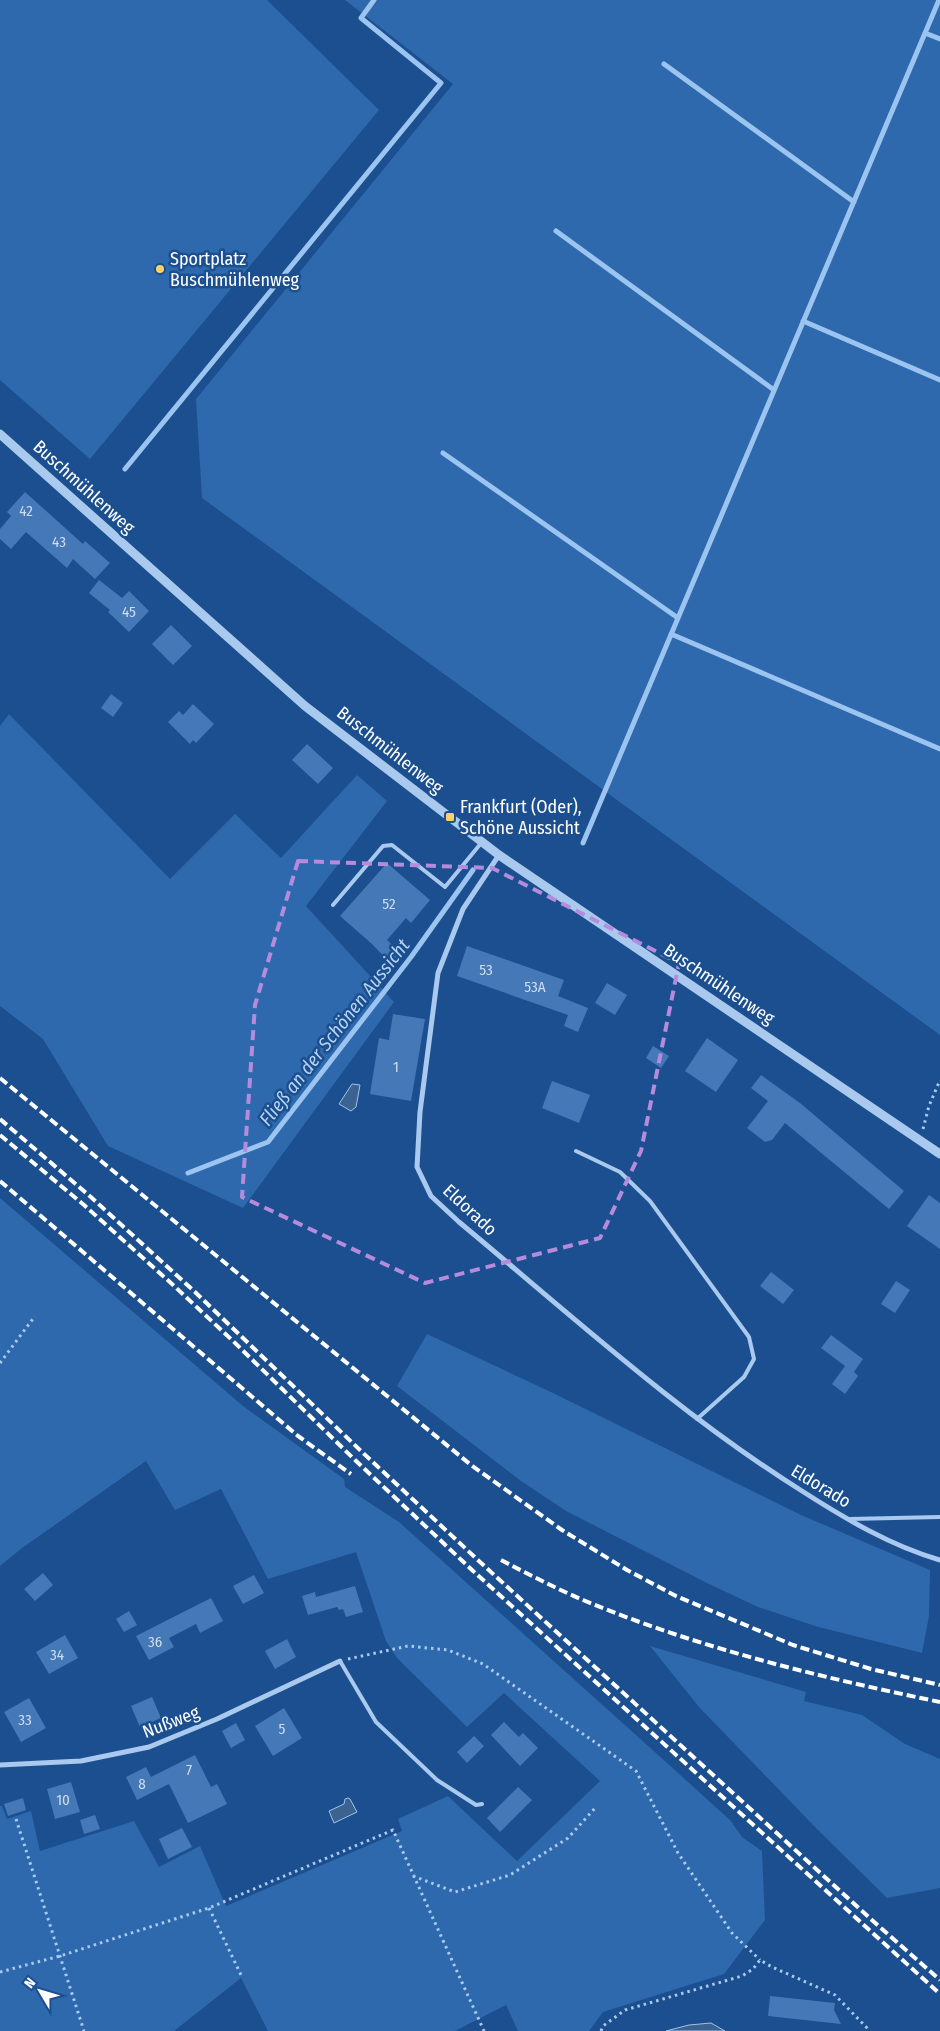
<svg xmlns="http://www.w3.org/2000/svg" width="940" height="2031" font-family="'Fira Sans Condensed',sans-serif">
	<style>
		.green { fill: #2e69ad }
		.water { fill: #3c6290; stroke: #9cc4f0 }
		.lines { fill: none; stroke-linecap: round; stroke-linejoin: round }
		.stream { stroke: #9cc4f0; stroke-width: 5 }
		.building { fill: #4478b7 }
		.path { stroke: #a9c9ee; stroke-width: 3; stroke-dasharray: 2.5 4; stroke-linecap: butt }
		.service { stroke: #a9c9ee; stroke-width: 4 }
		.minor { stroke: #a9c9ee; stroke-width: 5 }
		.tertiary { stroke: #a9c9ee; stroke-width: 9 }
		.rail { stroke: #fff; stroke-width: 4; stroke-dasharray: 9 4; stroke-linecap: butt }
		.marked { fill: none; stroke: #b68bdc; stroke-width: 4; stroke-dasharray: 10 6; stroke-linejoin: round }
		.poi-dot { fill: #ffd166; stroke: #1b4f8f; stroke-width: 2 }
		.labels { text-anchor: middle; stroke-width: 5; stroke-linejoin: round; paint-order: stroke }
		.number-label { font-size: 15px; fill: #d0dded }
		.poi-label { font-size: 18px; fill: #fff; stroke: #1b4f8f; text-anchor: start }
		.street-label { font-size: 18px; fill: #fff; stroke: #1b4f8f }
		.water-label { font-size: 19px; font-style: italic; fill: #b5d3f5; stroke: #1b4f8f }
	</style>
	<rect width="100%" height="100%" fill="#1b4f8f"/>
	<!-- green -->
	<path class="green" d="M 0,0 L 267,0 L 379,110 L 90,459 L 0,380 Z
		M 345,0 L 940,0 L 940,1035 L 202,498 L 196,399 L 453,84 Z
		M 9,714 L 170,879 L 235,814 L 281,858 L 357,775 L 387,801 L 306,906 L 394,1002 L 243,1208 L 108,1146 L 43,1039 L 0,1006 L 0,726 Z
		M 0,1198 L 243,1406 L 344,1479 L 345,1487 L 399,1522 L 666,1762 L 730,1820 L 742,1837 L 762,1851 L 765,1920 L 724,1974 L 603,2012 L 589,2031 L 518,2031 L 506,2005 L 455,2031 L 268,2031 L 241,1978 L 174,2031 L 0,2031 L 0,1806 L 2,1806 L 7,1819 L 31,1811 L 40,1851 L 134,1821 L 159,1867 L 200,1846 L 226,1906 L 402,1831 L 398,1819 L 448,1796 L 517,1861 L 600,1781 L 504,1693 L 467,1727 L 397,1658 L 386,1641 L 356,1552 L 268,1579 L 221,1489 L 175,1510 L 146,1461 L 22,1548 L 0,1566 Z
		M 427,1334 L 551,1392 L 801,1515 L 930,1570 L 929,1616 L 922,1653 L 815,1626 L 758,1607 L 707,1583 L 566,1511 L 521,1481 L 397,1386 Z
		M 650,1646 L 806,1692 L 804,1701 L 862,1715 L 905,1744 L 940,1759 L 940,1888 L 887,1898 L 817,1829 L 699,1707 Z"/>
	<!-- water -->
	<path class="water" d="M 352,1084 L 360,1085 L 356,1107 L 351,1111 L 339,1104 Z
		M 348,1798 L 350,1799 L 357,1812 L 334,1823 L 329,1811 L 344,1804 L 345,1799 Z
		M 711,2023 L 725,2031 L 666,2031 L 689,2025 Z"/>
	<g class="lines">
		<!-- stream -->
		<path class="stream" d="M 925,33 L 940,39
			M 664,64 L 854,202
			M 556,231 L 774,390
			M 803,321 L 940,380
			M 443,453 L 678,618
			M 125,469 L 441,83 L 361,18 L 374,0
			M 671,634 L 940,749
			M 583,843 L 939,0
			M 188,1173 L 268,1142 L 411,957 L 473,870"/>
	</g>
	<!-- building -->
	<path class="building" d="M 25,492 L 83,544 L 85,541 L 110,563 L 95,579 L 73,559 L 67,568 L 26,532 L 11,549 L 0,539 L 0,529 L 11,516 L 7,512 Z
		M 99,580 L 122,598 L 129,591 L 149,611 L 129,632 L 108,612 L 110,610 L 89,593 Z
		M 171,625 L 192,646 L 173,665 L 152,644 Z
		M 111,694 L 123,703 L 113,717 L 101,708 Z
		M 193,704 L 214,724 L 196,743 L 193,740 L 190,744 L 168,722 L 179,711 L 183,715 Z
		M 307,744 L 333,768 L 318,784 L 292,760 Z
		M 387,863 L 430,900 L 411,923 L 406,918 L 387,940 L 403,955 L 393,966 L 372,944 L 340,916 Z
		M 467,946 L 564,980 L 558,996 L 588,1008 L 578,1032 L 564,1026 L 568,1015 L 457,976 Z
		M 607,983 L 627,995 L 615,1015 L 595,1003 Z
		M 393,1014 L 425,1019 L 411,1101 L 370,1094 L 379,1038 L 389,1040 Z
		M 707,1038 L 738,1060 L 716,1092 L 685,1071 Z
		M 653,1046 L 669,1056 L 661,1068 L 646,1058 Z
		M 761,1075 L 800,1103 L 904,1191 L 889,1209 L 785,1123 L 772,1140 L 765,1142 L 747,1128 L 768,1101 L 751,1088 Z
		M 552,1081 L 590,1095 L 579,1123 L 542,1108 Z
		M 929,1195 L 940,1203 L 940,1249 L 907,1226 Z
		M 771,1272 L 794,1290 L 783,1304 L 760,1286 Z
		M 896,1281 L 910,1290 L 895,1313 L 881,1304 Z
		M 831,1335 L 863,1359 L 854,1372 L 858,1376 L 845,1394 L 832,1384 L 845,1366 L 821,1348 Z
		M 43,1573 L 53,1585 L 35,1601 L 24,1589 Z
		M 254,1575 L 264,1593 L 243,1604 L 233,1586 Z
		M 355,1586 L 363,1612 L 346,1617 L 343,1609 L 339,1610 L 337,1607 L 308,1615 L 302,1596 L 315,1592 L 316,1597 Z
		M 211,1598 L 223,1621 L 200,1633 L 196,1624 L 169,1638 L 174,1647 L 149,1660 L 136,1636 Z
		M 129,1611 L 137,1625 L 124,1632 L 116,1619 Z
		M 65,1635 L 78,1658 L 49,1674 L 36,1652 Z
		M 287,1639 L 296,1657 L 275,1669 L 265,1651 Z
		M 152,1697 L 161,1718 L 140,1727 L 131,1706 Z
		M 29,1698 L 46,1728 L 21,1742 L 4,1712 Z
		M 284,1708 L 302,1738 L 273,1756 L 255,1726 Z
		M 504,1722 L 519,1737 L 523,1733 L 538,1748 L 520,1766 L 491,1735 Z
		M 236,1723 L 245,1740 L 231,1748 L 222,1731 Z
		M 474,1736 L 484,1746 L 467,1763 L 457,1752 Z
		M 195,1755 L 211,1787 L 217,1784 L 227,1804 L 188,1823 L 169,1784 L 137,1800 L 126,1777 L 146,1767 L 151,1777 Z
		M 71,1782 L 80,1812 L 55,1819 L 47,1789 Z
		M 518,1787 L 532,1800 L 500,1832 L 487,1818 Z
		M 23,1798 L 26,1810 L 8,1816 L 4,1804 Z
		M 95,1815 L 100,1829 L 84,1834 L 80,1820 Z
		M 182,1828 L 192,1847 L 168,1859 L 159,1839 Z
		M 770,1996 L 835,2003 L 834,2010 L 841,2024 L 768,2016 Z"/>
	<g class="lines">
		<!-- path -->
		<path class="path" d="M 923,1129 L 929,1106 L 940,1080
			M 0,1363 L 35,1316
			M 348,1659 L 408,1646 L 448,1650 L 483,1664 L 636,1771 L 678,1853 L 732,1933 L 760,1960
			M 16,1819 L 84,2031
			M 413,1876 L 455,1892 L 510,1875 L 568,1838 L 596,1807
			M 209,1908 L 241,1975
			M 0,1972 L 60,1956 L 209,1908 L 393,1830 L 484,2031
			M 601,2031 L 603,2026 L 625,2010 L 742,1976 L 753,1969 L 760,1960 L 772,1967 L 835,1995 L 870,2031"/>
		<!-- service -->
		<path class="service" d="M 333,905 L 383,846 L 392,845 L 445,887 L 482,842
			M 576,1151 L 620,1172 L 650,1201 L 749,1337 L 754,1359 L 744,1377 L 697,1419
			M 849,1519 L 940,1517
			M 340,1661 L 376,1722 L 437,1780 L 476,1805 L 482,1804"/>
		<!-- minor -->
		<path class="minor" d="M 499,855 L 463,909 L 438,973 L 420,1112 L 417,1167 L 431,1196 L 459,1222 C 570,1314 679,1414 802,1491 C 844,1518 891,1546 940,1560
			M 0,1765 L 81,1761 L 149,1747 L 217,1719 L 340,1661"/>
		<!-- tertiary -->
		<path class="tertiary" d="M 0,434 L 305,706 L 499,855 L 940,1154"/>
		<!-- rail -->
		<path class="rail" d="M 0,1078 L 471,1465 L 562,1530 L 627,1570 L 676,1596 L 793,1645 L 871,1669 L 940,1685
			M 0,1119 L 92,1198 L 195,1292 L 361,1451 L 480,1562 L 873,1921 L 940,1980
			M 0,1135 L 84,1205 L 172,1284 L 233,1341 L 355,1460 L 472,1570 L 940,1994
			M 0,1181 L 298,1436 L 351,1474
			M 501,1560 C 528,1574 555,1588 583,1600 C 698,1648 819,1677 940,1702"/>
	</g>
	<!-- marked area -->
	<path class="marked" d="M 298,861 L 492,868 L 679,963 L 641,1151 L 600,1238 L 425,1283 L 242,1197 L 255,1005 Z"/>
	<!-- markers -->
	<g class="poi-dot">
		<circle cx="160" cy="269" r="5"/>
		<rect x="445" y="812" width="10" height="10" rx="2.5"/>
	</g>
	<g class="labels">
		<!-- number labels -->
		<g class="number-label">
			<text x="26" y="516">42</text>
			<text x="59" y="547">43</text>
			<text x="129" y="617">45</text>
			<text x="389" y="909">52</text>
			<text x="486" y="975">53</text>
			<text x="535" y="992">53A</text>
			<text x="396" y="1072">1</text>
			<text x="155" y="1647">36</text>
			<text x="57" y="1660">34</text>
			<text x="25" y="1725">33</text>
			<text x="282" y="1734">5</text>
			<text x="189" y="1775">7</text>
			<text x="142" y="1789">8</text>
			<text x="63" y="1805">10</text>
		</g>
		<!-- poi labels -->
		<g class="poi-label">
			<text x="170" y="265">Sportplatz<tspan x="170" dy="21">Buschmühlenweg</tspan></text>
			<text x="460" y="813">Frankfurt (Oder),<tspan x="460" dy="21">Schöne Aussicht</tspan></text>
		</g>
		<!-- street labels -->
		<g class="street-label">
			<text transform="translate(84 487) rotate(42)" y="6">Buschmühlenweg</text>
			<text transform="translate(390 750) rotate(38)" y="6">Buschmühlenweg</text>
			<text transform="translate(719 984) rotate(34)" y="6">Buschmühlenweg</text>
			<text transform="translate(470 1210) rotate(43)" y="6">Eldorado</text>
			<text transform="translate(821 1486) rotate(31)" y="6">Eldorado</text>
			<text transform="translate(171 1722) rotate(-21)" y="6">Nußweg</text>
		</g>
		<!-- water labels -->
		<g class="water-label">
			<text transform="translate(334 1032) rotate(-52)" y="7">Fließ an der Schönen Aussicht</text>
		</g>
	</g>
	<!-- north arrow -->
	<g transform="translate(40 1991) rotate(308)" stroke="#1b4f8f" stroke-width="4" paint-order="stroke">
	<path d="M0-4L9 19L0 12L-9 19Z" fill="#ffffff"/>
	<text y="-8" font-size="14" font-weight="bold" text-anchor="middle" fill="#ffffff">N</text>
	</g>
</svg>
